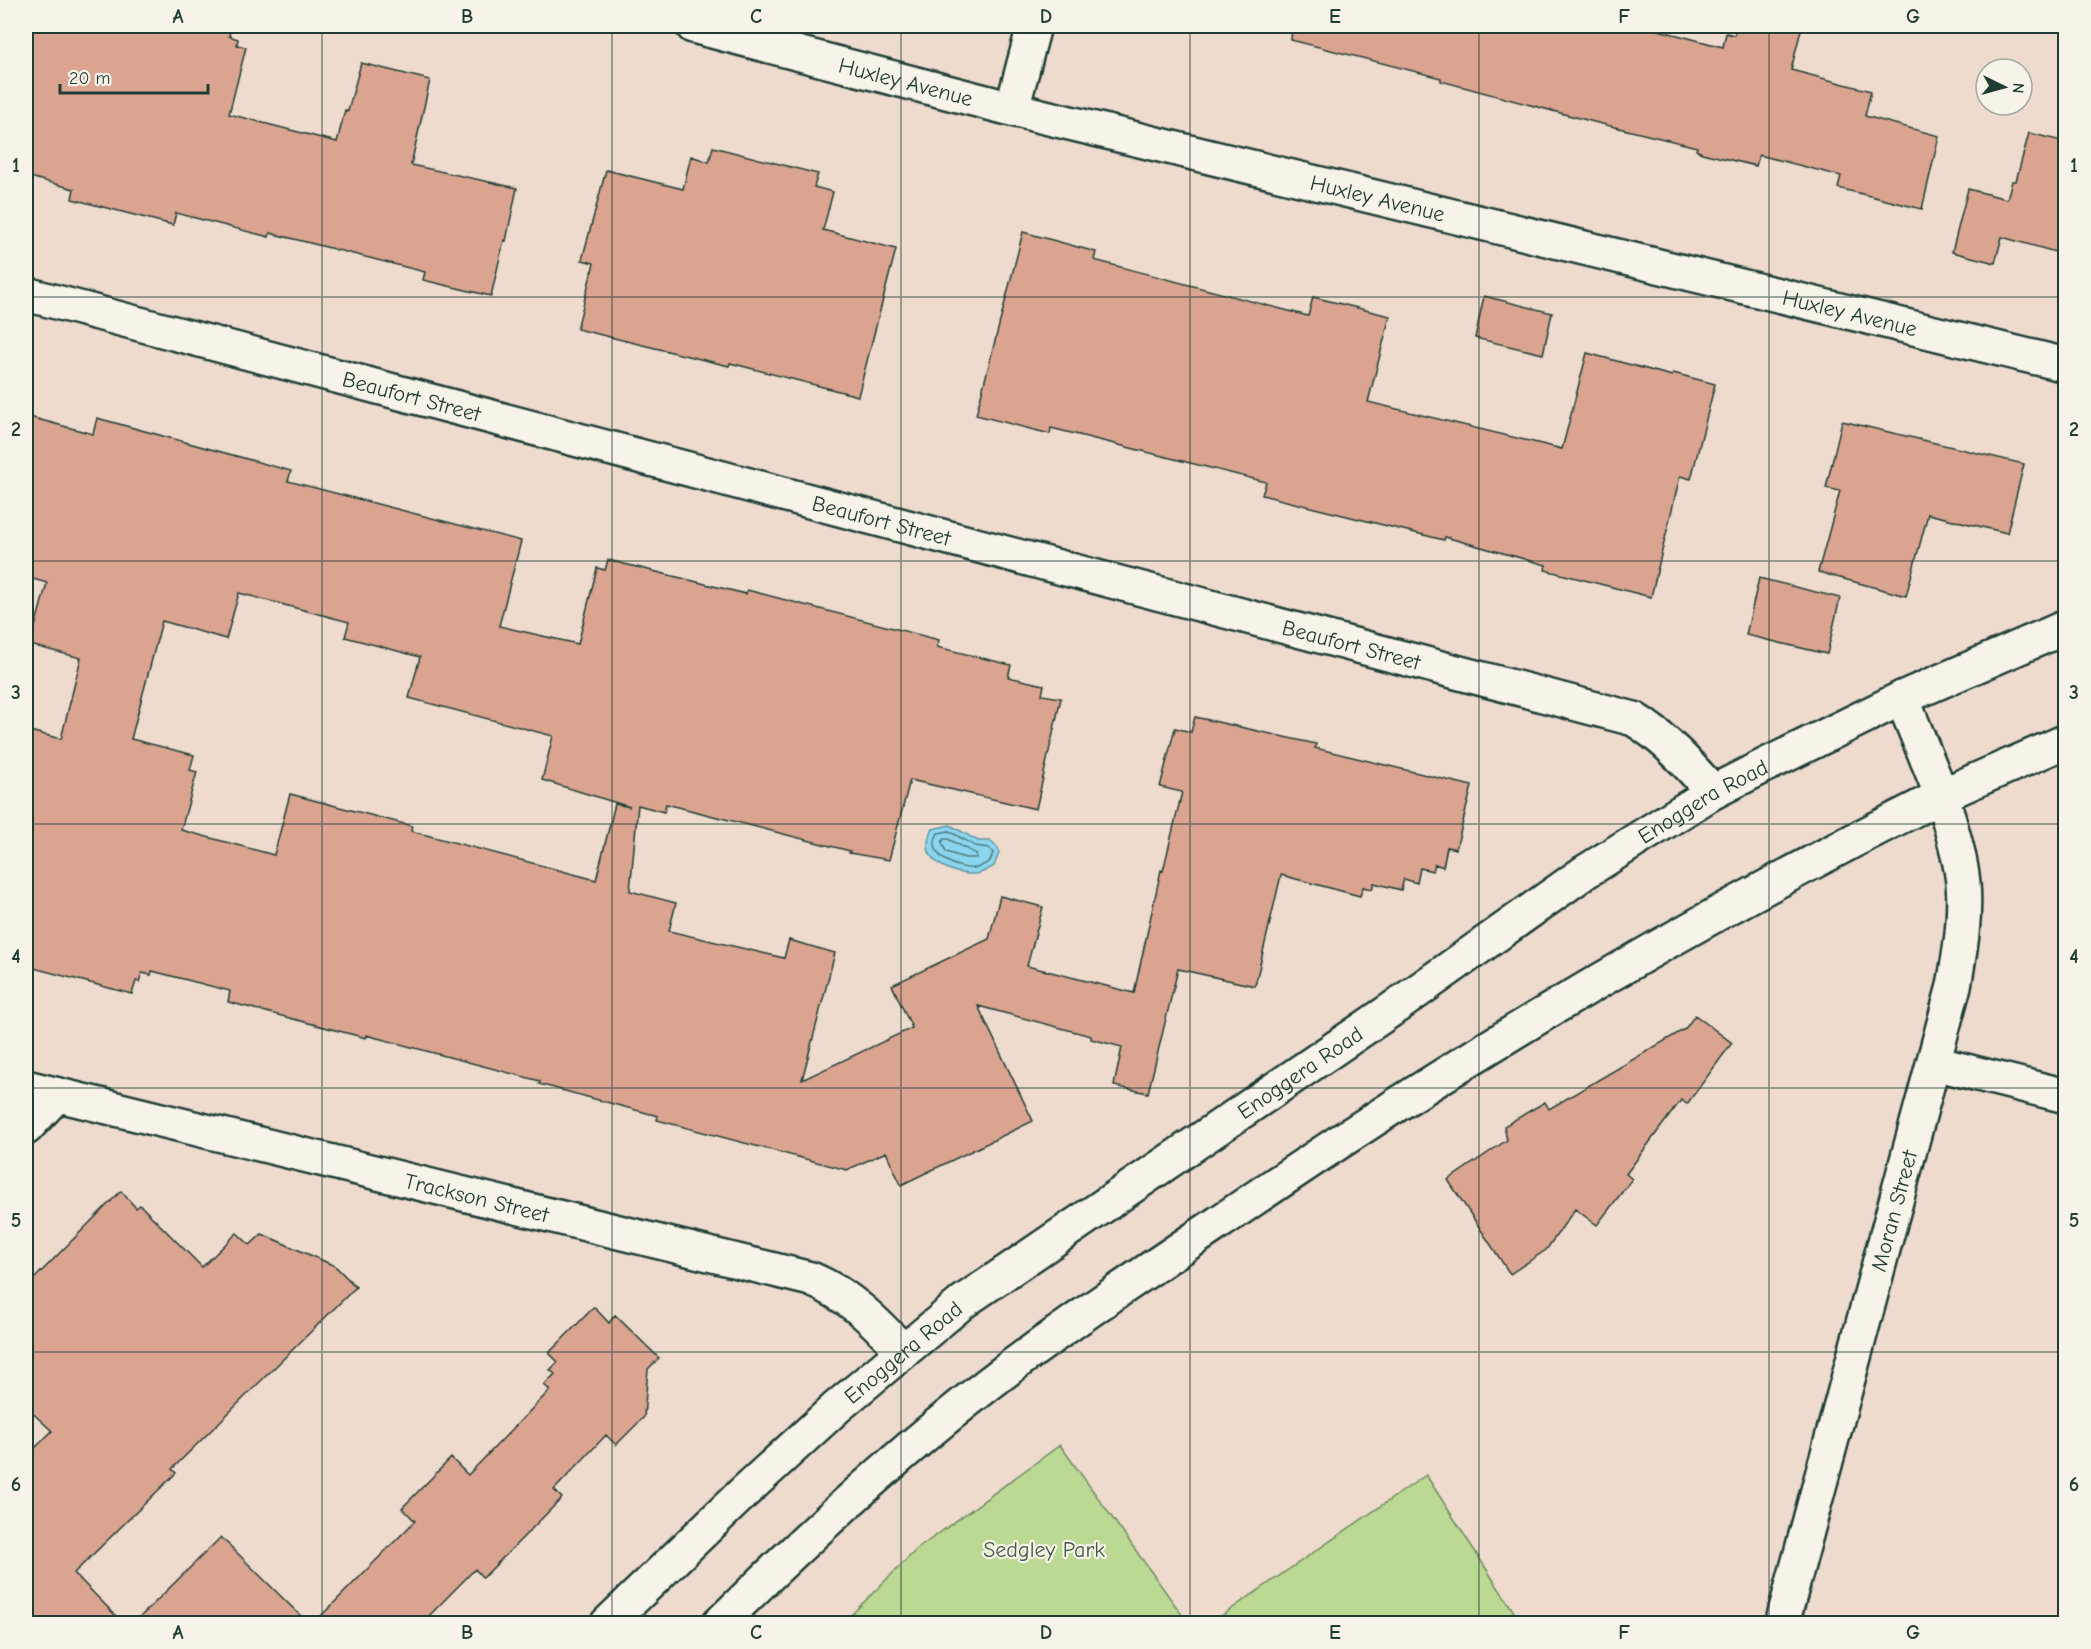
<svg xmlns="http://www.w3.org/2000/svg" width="2091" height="1649" font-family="'Comic Neue',sans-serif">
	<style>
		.green { fill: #bbd992; stroke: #6d8b63; stroke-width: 1.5 }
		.water { fill: #8cd5ee; stroke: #6098a4; stroke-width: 1.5 }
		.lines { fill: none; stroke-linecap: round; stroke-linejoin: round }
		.shore { stroke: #4b7a7e; stroke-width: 1.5 }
		.building { fill: #daa491; stroke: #1f3d34; stroke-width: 1.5; fill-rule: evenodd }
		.street-casing { stroke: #1f3d34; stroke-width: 38 }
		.primary-casing { stroke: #1f3d34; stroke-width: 38 }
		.street { stroke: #f7f3e8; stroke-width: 33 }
		.primary { stroke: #f7f3e8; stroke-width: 33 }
		.grid { fill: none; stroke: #1f3d34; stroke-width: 1.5; stroke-opacity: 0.55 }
		.labels { text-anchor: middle; stroke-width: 4.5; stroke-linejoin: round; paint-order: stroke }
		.street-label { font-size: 22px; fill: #1f3d34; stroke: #f7f3e8 }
		.park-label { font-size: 22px; fill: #3e5c47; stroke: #f7f3e8 }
		.neatline { fill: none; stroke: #1f3d34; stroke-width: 2 }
		.grid-label { font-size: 20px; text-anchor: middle; font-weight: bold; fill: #1f3d34 }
	</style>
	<rect width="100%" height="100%" fill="#eedbce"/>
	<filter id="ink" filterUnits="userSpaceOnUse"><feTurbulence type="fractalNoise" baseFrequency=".0167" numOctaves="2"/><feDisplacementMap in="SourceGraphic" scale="12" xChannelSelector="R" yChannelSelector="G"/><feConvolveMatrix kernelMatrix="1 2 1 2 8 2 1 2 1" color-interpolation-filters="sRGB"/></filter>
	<g filter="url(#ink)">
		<!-- green -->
		<path class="green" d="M 1060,1445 L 1188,1623 L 843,1623 L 916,1550 Z
			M 1426,1475 L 1521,1623 L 1211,1623 Z"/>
		<!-- water -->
		<path class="water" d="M 950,825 L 978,841 L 990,841 L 998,848 L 999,853 L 994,866 C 989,869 982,873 976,874 C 959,875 932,867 928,848 C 927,841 930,834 933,829 Z"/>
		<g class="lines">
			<!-- shore -->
			<path class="shore" d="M 949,831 L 975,846 L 989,848 L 993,853 L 990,861 C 986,863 981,867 976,868 C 957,870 925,856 938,833 Z
				M 948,839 L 976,854 L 977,858 L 965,858 L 946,852 L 942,842 L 944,839 Z"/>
		</g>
		<!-- building -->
		<path class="building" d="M 26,26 L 231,26 L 229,36 L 238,39 L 237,45 L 246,47 L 229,114 L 337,142 L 345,110 L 348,111 L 361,63 L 430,80 L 411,165 L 517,188 L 506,241 L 504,240 L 491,296 L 423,280 L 425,272 L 270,233 L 269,237 L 176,213 L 173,225 L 72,199 L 74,189 L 26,176 Z
			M 1292,26 L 1643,26 L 1723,47 L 1726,33 L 1734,35 L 1737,26 L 1802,26 L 1791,70 L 1871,91 L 1865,116 L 1939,136 L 1922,209 L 1838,188 L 1841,176 L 1759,155 L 1756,166 L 1702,153 L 1696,150 L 1697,147 L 1594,122 L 1441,81 L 1441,78 L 1291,40 Z
			M 2029,133 L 2066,142 L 2066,255 L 2002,237 L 1995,263 L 1952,252 L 1968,189 L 2007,199 L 2012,181 L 2016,181 Z
			M 713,147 L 818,174 L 814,187 L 833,192 L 823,230 L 896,249 L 858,396 L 730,363 L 729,366 L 577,329 L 594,263 L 582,260 L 606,170 L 683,189 L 691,156 L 709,162 Z
			M 1023,232 L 1096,252 L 1094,260 L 1308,316 L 1313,297 L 1390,316 L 1368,402 L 1562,449 L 1587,353 L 1672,376 L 1673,373 L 1715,384 L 1691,479 L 1680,476 L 1651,597 L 1545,570 L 1546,565 L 1445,537 L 1444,540 L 1262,495 L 1266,482 L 1051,428 L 1050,434 L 976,415 Z
			M 1484,296 L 1552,313 L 1543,354 L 1475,338 Z
			M 26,416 L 93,434 L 97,418 L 291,471 L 288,481 L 521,541 L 499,626 L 578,644 L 597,568 L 605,570 L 608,560 L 746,594 L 747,590 L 939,640 L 937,647 L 1011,665 L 1008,677 L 1044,685 L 1042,695 L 1061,698 L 1036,809 L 910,780 L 889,860 L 849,853 L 850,851 L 666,804 L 664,812 L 638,805 L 630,891 L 676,903 L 669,931 L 784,958 L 789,940 L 835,953 L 802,1080 L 912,1028 L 892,985 L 989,939 L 1000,896 L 1043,907 L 1027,966 L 1134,993 L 1161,870 L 1163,871 L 1182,792 L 1160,787 L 1175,728 L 1191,732 L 1195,717 L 1316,744 L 1315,748 L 1472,786 L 1456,849 L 1447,847 L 1443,867 L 1435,864 L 1433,871 L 1420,868 L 1417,883 L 1404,879 L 1401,890 L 1374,883 L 1372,889 L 1363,887 L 1360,896 L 1281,875 L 1255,986 L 1178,969 L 1148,1093 L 1114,1086 L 1122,1047 L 1091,1039 L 1091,1036 L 978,1006 L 1033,1121 L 901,1185 L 886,1152 L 847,1170 L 657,1120 L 658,1116 L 539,1084 L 540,1081 L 366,1035 L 366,1038 L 228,1002 L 230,991 L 152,971 L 151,975 L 142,973 L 139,982 L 136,981 L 132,994 L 26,966 L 26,730 L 61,739 L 81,658 L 30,645 L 47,583 L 26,577 ZM 239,593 L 349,622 L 345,637 L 420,657 L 409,698 L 553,736 L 542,780 L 630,807 L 615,804 L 596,880 L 411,831 L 412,826 L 290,794 L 274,855 L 181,830 L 197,772 L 190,770 L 194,755 L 131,739 L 162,621 L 226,639 Z
			M 1842,421 L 2024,464 L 2007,533 L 1928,514 L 1906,596 L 1818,572 L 1840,491 L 1826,488 Z
			M 1759,578 L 1840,598 L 1827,654 L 1746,635 Z
			M 1695,1015 L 1732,1043 L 1687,1104 L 1681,1100 L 1626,1174 L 1632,1179 L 1597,1225 L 1575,1209 L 1546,1250 L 1510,1274 L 1448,1180 L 1507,1140 L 1504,1126 L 1545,1102 L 1549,1109 L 1685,1029 Z
			M 121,1191 L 136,1208 L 140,1205 L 202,1267 L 237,1233 L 250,1245 L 262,1234 L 335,1266 L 356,1287 L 172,1469 L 176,1473 L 74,1573 L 123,1623 L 26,1623 L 26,1457 L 52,1431 L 26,1407 L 26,1287 Z
			M 594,1307 L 609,1323 L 615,1315 L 659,1358 L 648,1369 L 644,1417 L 616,1445 L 606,1435 L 554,1490 L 562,1498 L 483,1578 L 475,1569 L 422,1623 L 314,1623 L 415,1521 L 402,1508 L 451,1458 L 468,1475 L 550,1390 L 544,1385 L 555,1374 L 550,1370 L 558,1362 L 549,1353 Z
			M 221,1537 L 308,1623 L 134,1623 Z"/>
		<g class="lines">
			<!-- street casing -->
			<g class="street-casing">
				<g id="street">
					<path id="s1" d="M 693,26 L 1012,109 L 2066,365"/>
					<path d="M 1012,109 L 1034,26"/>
					<path id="s2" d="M 26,294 L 1634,719 C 1665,738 1689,765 1713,792"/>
					<path d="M 1934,1063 L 2066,1096"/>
					<path id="s3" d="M 26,1087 L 811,1279 C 849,1295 875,1321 903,1351"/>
					<path d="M 26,1128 L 57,1095"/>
					<path id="s4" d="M 1782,1624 L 1954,986 C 1960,952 1966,918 1963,883 C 1960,853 1950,825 1942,796"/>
				</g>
			</g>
			<!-- primary casing -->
			<g class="primary-casing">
				<g id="primary">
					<path d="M 1902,698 L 1942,796"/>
					<path id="s5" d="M 607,1624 L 743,1493 L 837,1407 L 964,1301 L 1391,1010 L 1585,872 L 1713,792 L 1766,765 L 1902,698 L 2066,627"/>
					<path d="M 719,1624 C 811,1533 908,1444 1012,1366 C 1086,1311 1163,1260 1239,1209 C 1463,1056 1697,918 1939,797 C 1981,777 2024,760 2066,741"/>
				</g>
			</g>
			<!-- street -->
			<use href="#street" class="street"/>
			<!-- primary -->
			<use href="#primary" class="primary"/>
		</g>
	</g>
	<!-- grid -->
	<path class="grid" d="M 322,26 L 322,1624M 612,26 L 612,1624M 901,26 L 901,1624M 1190,26 L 1190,1624M 1479,26 L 1479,1624M 1769,26 L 1769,1624M 26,297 L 2066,297M 26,561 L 2066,561M 26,824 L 2066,824M 26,1088 L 2066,1088M 26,1352 L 2066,1352"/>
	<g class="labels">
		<!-- street labels -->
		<g class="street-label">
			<text dy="8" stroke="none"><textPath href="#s1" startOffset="220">Huxley Avenue</textPath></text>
			<text dy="8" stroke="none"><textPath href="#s1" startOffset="706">Huxley Avenue</textPath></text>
			<text dy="8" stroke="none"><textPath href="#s1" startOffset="1192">Huxley Avenue</textPath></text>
			<text dy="8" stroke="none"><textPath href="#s2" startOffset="399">Beaufort Street</textPath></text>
			<text dy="8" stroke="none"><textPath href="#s2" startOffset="885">Beaufort Street</textPath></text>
			<text dy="8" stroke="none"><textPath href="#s2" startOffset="1371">Beaufort Street</textPath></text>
			<text dy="8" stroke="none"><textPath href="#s5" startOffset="1374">Enoggera Road</textPath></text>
			<text dy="8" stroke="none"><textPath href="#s5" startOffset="888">Enoggera Road</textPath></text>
			<text dy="8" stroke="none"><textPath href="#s3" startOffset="464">Trackson Street</textPath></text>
			<text dy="8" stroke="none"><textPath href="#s4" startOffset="428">Moran Street</textPath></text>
			<text dy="8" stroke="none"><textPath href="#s5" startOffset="402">Enoggera Road</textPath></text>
		</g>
		<!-- park labels -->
		<g class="park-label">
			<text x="1044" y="1557">Sedgley Park</text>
		</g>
	</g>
	<!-- margin -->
	<rect width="2091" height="1649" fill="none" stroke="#f7f3e8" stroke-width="66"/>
	<!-- north arrow -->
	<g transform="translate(2004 87) rotate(95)"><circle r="28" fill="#f7f3e8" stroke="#a1aaa0" stroke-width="1.5"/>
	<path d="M0-4.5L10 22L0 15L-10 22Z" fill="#1f3d34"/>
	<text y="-9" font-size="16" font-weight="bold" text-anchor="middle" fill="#1f3d34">N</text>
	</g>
	<!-- scale -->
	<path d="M60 84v9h148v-9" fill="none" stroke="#1f3d34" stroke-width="3"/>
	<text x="69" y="84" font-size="18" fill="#1f3d34" stroke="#f7f3e8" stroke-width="4.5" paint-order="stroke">20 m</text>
	<rect x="33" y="33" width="2025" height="1583" class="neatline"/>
	<g class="grid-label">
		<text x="178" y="23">A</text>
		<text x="467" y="23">B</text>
		<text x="756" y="23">C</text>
		<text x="1046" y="23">D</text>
		<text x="1335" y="23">E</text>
		<text x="1624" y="23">F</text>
		<text x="1913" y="23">G</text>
		<text x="16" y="172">1</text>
		<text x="2074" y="172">1</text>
		<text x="16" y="436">2</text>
		<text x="2074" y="436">2</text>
		<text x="16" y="699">3</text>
		<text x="2074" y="699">3</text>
		<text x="16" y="963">4</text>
		<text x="2074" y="963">4</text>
		<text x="16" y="1227">5</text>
		<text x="2074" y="1227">5</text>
		<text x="16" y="1491">6</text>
		<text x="2074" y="1491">6</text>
		<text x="178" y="1639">A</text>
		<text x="467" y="1639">B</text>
		<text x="756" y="1639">C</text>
		<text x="1046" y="1639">D</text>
		<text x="1335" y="1639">E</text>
		<text x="1624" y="1639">F</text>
		<text x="1913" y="1639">G</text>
	</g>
</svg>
